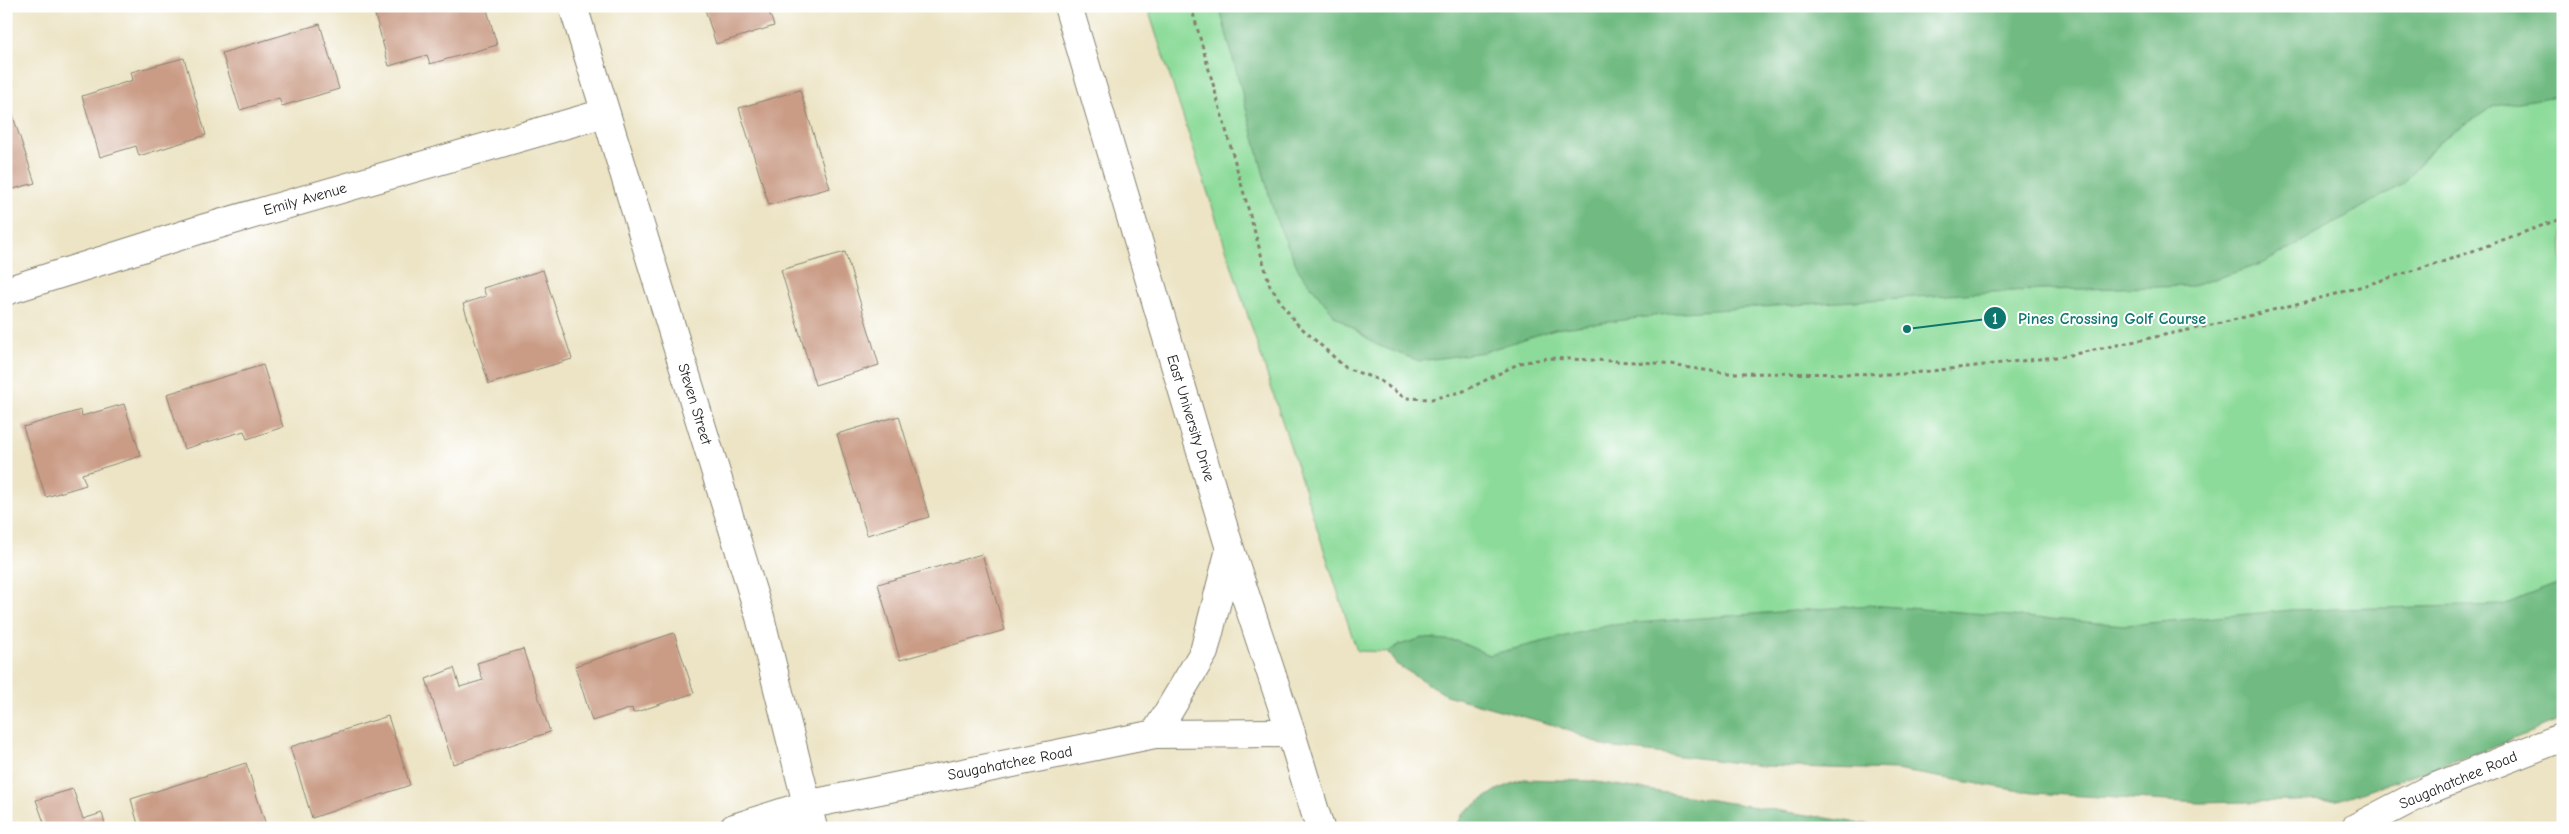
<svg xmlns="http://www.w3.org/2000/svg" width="2569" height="834" font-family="'Comic Neue',sans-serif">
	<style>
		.green { fill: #8cdb9a; stroke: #547c5b }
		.forest { fill: #71bb82; stroke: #466c4f }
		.building { fill: #ca9c86 }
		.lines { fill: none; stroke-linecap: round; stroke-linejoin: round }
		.minor-casing { stroke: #848070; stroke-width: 30 }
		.major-casing { stroke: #848070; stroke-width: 30 }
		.path { stroke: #848070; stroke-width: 3; stroke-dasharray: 4 4; stroke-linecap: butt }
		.minor { stroke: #fff; stroke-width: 28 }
		.major { stroke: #fff; stroke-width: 28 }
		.labels { text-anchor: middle; stroke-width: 4; stroke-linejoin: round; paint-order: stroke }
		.street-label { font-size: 15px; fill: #1c1c1c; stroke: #fff }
		.leader { fill: none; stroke: #0f766e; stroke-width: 2 }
		.callout-dot { fill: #0f766e; stroke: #fff; stroke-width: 2 }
		.mark-label { font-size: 15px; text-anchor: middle; font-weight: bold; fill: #fff }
		.callout-label { font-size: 16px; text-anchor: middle; font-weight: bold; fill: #0f766e; stroke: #fff; stroke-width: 4; stroke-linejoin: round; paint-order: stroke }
	</style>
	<rect width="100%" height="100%" fill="#fff"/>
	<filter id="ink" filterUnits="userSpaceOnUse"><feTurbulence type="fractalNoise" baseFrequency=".02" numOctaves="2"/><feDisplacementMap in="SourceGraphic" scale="10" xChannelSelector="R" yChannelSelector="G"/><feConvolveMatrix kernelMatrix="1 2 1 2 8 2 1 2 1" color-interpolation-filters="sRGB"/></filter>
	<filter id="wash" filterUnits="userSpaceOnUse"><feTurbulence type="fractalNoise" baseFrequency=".0096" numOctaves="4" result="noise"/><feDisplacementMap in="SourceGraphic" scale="20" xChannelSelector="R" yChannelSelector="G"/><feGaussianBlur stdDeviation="1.12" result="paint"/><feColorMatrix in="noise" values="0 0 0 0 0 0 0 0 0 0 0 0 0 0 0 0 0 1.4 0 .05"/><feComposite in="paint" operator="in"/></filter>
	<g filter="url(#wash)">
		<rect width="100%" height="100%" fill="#ece4c5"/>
		<!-- green -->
		<path class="green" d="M 1147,6 L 2563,6 L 2563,711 L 1489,655 L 1357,651 Z"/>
		<!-- forest -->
		<path class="forest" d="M 1219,6 L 2563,6 L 2563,95 L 2494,106 L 2438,142 L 2403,184 L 2264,263 L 2193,286 L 2009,291 L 1684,312 L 1555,329 L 1484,352 L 1419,361 L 1377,345 L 1335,316 L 1299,271 L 1275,217 Z
			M 2563,582 L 2563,719 L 2486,750 L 2338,800 L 2200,803 L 2033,793 L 1896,770 L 1762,766 L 1607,747 L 1557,726 L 1446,695 L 1396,664 L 1387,652 L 1399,645 L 1423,638 L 1457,641 L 1489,655 L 1610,625 L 1870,605 L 2126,625 L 2292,610 L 2503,605 Z
			M 1524,779 L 1590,781 L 1890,828 L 1456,828 L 1463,813 L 1497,790 Z"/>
		<g id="blocks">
			<!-- building -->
			<path class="building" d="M 486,6 L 497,45 L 430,64 L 427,55 L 389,66 L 373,7 Z
				M 704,6 L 767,6 L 774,26 L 716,44 Z
				M 320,24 L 339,89 L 282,106 L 279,98 L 240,110 L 222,53 Z
				M 184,58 L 206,135 L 139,156 L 136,146 L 100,157 L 82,96 L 133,80 L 131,72 Z
				M 800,90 L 830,188 L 769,205 L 739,108 Z
				M 9,104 L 35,183 L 6,191 L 6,105 Z
				M 845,252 L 879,365 L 815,385 L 781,270 Z
				M 543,270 L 572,359 L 489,384 L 463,304 L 486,296 L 483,288 Z
				M 263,365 L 283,427 L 247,439 L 244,431 L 184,449 L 167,394 Z
				M 124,404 L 141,456 L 82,474 L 86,485 L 46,497 L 23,427 L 81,410 L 82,416 Z
				M 899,416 L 929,517 L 867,535 L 837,434 Z
				M 982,554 L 1005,630 L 900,660 L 878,584 Z
				M 674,633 L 694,693 L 633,713 L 632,708 L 592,721 L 575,666 Z
				M 523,649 L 550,732 L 453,764 L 426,679 L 454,668 L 460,687 L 483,680 L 477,663 Z
				M 388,716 L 410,785 L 312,818 L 290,747 Z
				M 246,763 L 266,825 L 257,828 L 139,828 L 131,799 Z
				M 73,789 L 83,819 L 102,813 L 106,828 L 46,828 L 36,800 Z"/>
		</g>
	</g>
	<g filter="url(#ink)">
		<use href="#blocks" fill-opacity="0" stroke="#848070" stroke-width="1"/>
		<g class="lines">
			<!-- minor casing -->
			<g class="minor-casing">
				<path id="minor" d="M 573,6 L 760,617 L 813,828
					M 6,291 L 202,229 L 605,113
					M 734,828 L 806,805 L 1155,734 L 1291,733
					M 2355,828 L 2428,790 L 2563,737"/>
			</g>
			<!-- major casing -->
			<g class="major-casing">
				<path id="major" d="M 1068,6 L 1230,549 L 1291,733 L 1320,828
					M 1155,734 L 1204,652 L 1230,549"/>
			</g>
			<!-- path -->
			<path class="path" d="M 1191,6 L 1270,286 L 1295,322 L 1346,368 L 1379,380 L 1405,398 L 1432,399 L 1464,391 L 1520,363 L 1548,358 L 1656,363 L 1725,373 L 1904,374 L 2065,356 L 2221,323 L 2336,294 L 2445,261 L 2563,218"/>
			<!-- minor -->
			<use href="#minor" class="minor"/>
			<!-- major -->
			<use href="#major" class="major"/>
		</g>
	</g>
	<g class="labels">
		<!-- street labels -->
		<g class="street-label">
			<text transform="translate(305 199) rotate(-16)" y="5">Emily Avenue</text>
			<text transform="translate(695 404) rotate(73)" y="5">Steven Street</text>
			<text transform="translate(1191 418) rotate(73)" y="5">East University Drive</text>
			<text transform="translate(1010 763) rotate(-11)" y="5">Saugahatchee Road</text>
			<text transform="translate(2458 780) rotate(-23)" y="5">Saugahatchee Road</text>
		</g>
	</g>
	<!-- callouts -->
	<path class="leader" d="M1907 329L1995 318"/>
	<g class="callout-dot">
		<circle cx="1907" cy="329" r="5"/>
		<circle cx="1995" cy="318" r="12"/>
	</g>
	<g class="mark-label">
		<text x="1995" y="324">1</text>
	</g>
	<g class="callout-label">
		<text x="2112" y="324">Pines Crossing Golf Course</text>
	</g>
	<!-- margin -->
	<rect width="2569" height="834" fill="none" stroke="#fff" stroke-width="25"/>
</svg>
